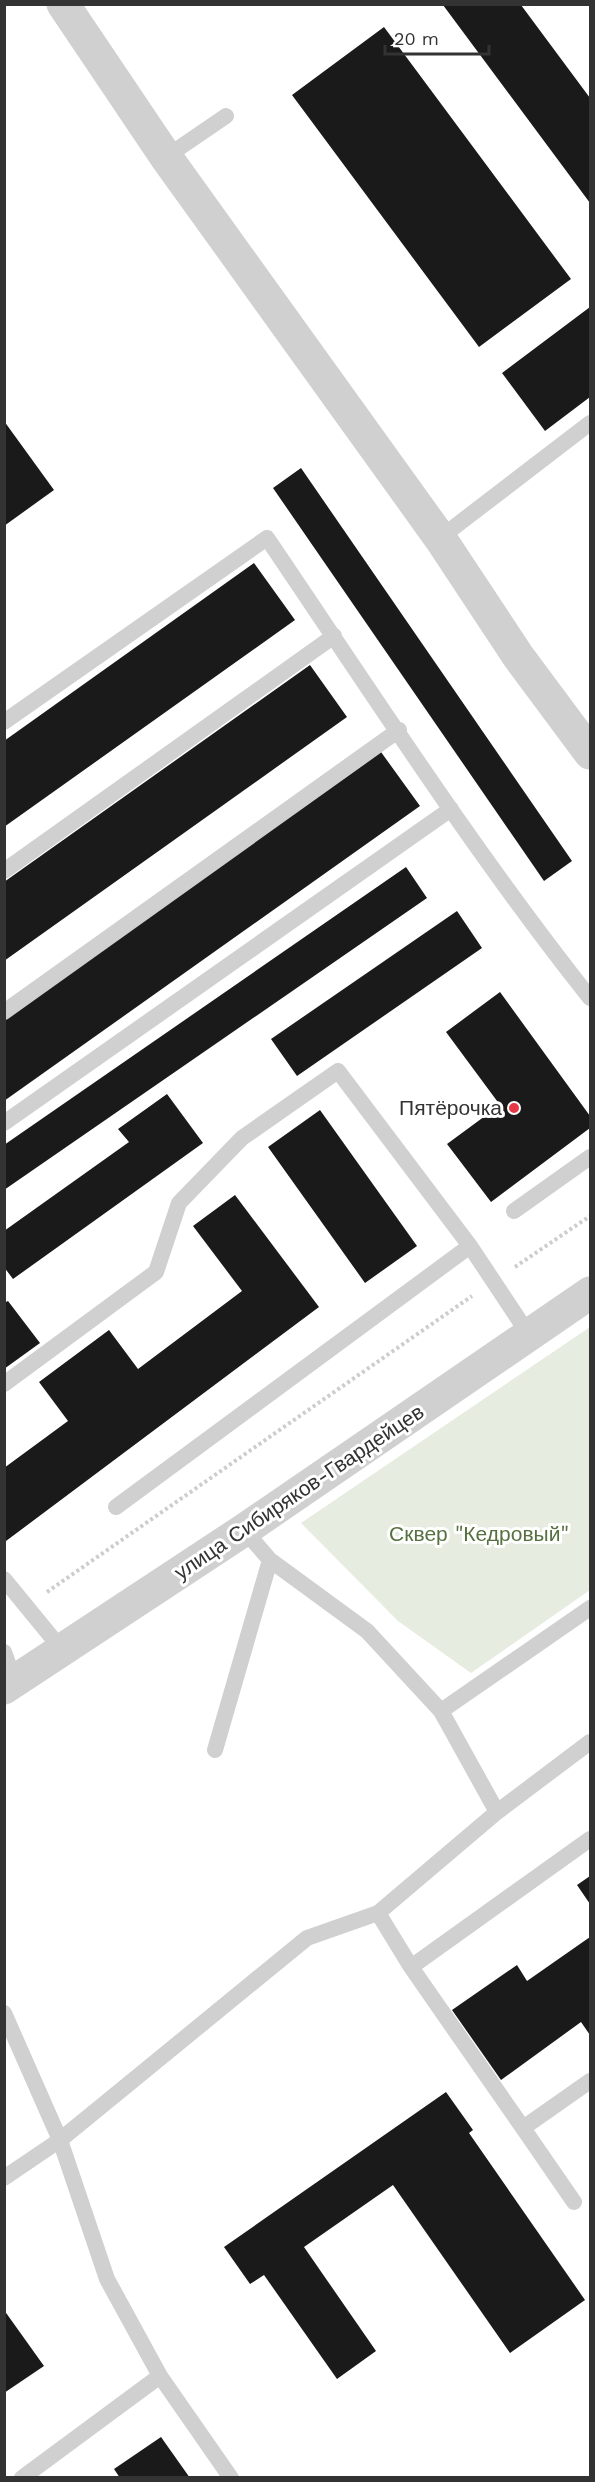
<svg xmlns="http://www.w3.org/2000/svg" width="595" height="2482" font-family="'Work Sans',sans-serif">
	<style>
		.green { fill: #e6ecdf }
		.building { fill: #1a1a1a }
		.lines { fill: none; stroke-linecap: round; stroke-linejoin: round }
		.path { stroke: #cdcdcd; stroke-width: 4; stroke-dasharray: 3 3; stroke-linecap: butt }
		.lane { stroke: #d0d0d0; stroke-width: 16 }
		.street { stroke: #d0d0d0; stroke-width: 33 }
		.poi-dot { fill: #e63946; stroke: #fff; stroke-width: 2 }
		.labels { text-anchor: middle; stroke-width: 6; stroke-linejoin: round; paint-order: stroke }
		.poi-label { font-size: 21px; fill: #333; stroke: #fff; text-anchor: end }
		.street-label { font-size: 21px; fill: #333; stroke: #fff }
		.park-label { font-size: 21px; fill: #56703f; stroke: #fff }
	</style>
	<rect width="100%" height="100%" fill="#fff"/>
	<!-- green -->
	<path class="green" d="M 590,1327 L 590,1590 L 471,1673 L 398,1621 L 301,1523 Z"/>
	<!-- building -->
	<path class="building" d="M 443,5 L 521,5 L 590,98 L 590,203 Z
		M 384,27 L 571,279 L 479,347 L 292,95 Z
		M 590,307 L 590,397 L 545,431 L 502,373 Z
		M 4,421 L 54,490 L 4,526 Z
		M 301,468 L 572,861 L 544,881 L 273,488 Z
		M 254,563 L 295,620 L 4,827 L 4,741 Z
		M 310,665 L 347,717 L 4,961 L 4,882 Z
		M 381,752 L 420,806 L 4,1101 L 4,1020 Z
		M 406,867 L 427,898 L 4,1190 L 4,1145 Z
		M 457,911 L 482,948 L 297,1076 L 271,1039 Z
		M 500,992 L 590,1116 L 590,1128 L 491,1202 L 447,1144 L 500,1105 L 446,1032 Z
		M 167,1094 L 203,1143 L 13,1279 L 4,1267 L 4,1231 L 129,1142 L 118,1129 Z
		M 320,1110 L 417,1246 L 365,1283 L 268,1147 Z
		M 235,1195 L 319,1307 L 6,1541 L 4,1468 L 68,1421 L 39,1382 L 109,1330 L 138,1369 L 242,1291 L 193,1226 Z
		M 8,1301 L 40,1343 L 4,1369 L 4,1303 Z
		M 590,1876 L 590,1904 L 577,1885 Z
		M 590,1937 L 590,2035 L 581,2022 L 501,2080 L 452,2010 L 517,1965 L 527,1981 Z
		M 446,2092 L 473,2130 L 469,2133 L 585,2300 L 510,2353 L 393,2185 L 304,2247 L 376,2351 L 337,2379 L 264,2275 L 250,2284 L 224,2247 Z
		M 4,2310 L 44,2366 L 4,2393 Z
		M 161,2437 L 190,2478 L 120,2478 L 114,2469 Z"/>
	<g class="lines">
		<!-- path -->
		<path class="path" d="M 515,1267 L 590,1216
			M 47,1592 L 472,1296"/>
		<!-- lane -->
		<path class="lane" d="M 166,157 L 226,116
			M 440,538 L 590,423
			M 4,722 L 267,538 C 372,693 474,852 590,998
			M 4,871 L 334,636
			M 4,1012 L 399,730
			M 4,1123 L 451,809
			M 514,1211 L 590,1157
			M 4,1384 L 156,1272 L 179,1203 L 242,1138 L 338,1071 L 470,1246 L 529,1335
			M 116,1507 L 470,1246
			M 4,1579 L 63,1651
			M 4,1652 L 14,1680
			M 441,1711 L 590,1608
			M 215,1750 L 270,1560
			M 497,1812 L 590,1742
			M 378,1913 L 411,1967 L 523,2128 L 590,2081
			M 411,1967 L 590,1839
			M 4,2013 L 60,2140 L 107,2279 L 160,2376 L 231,2478
			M 523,2128 L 574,2202
			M 4,2178 L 60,2140 L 307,1938 L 378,1913 L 497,1812 L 441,1711 L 367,1631 L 270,1560 L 244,1530
			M 22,2478 L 160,2376"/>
		<!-- street -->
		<path class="street" d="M 63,4 L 166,157 L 440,538 L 518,656 L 590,753
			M 4,1688 L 244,1530 L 590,1293"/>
	</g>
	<!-- markers -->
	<circle class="poi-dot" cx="514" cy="1108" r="6"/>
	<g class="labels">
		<!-- poi labels -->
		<g class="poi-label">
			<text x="502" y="1115">Пятёрочка</text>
		</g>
		<!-- street labels -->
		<g class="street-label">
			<text transform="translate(299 1492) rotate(-34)" y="7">улица Сибиряков-Гвардейцев</text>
		</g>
		<!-- park labels -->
		<g class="park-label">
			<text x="479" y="1541">Сквер "Кедровый"</text>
		</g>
	</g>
	<!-- border -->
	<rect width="595" height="2482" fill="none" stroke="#333333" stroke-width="12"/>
	<!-- scale -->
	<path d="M385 45v9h104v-9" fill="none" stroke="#333333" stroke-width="3"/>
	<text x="394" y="45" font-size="18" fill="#333333" stroke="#ffffff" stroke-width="4.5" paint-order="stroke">20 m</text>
</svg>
